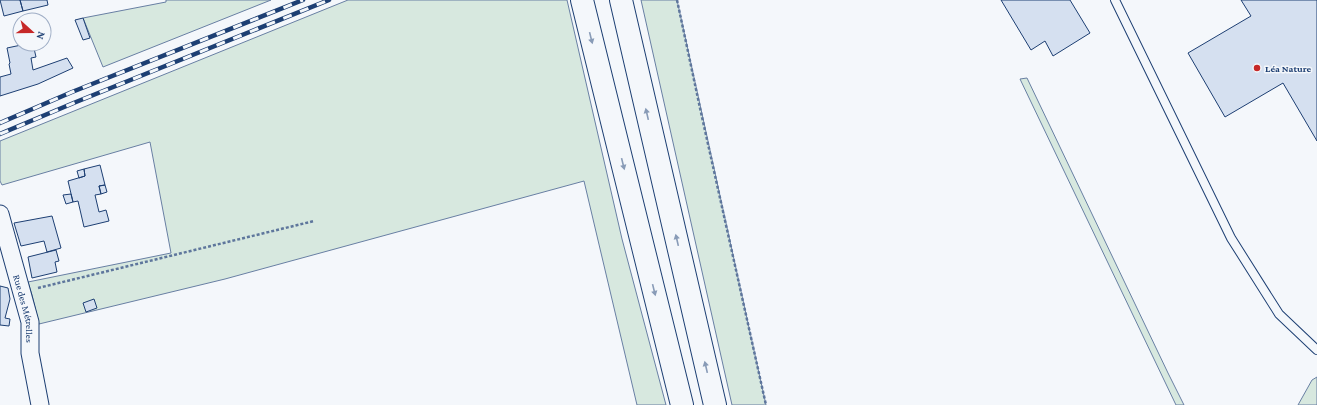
<svg xmlns="http://www.w3.org/2000/svg" width="1317" height="405" font-family="'Crimson Pro',serif">
	<style>
		.green { fill: #d7e8df; stroke: #687fa3 }
		.building { fill: #d5e0f0; stroke: #1d3f73 }
		.lines { fill: none; stroke-linecap: round; stroke-linejoin: round }
		.service-casing { stroke: #1d3f73; stroke-width: 10 }
		.minor-casing { stroke: #1d3f73; stroke-width: 19 }
		.trunk-casing { stroke: #1d3f73; stroke-width: 24 }
		.path { stroke: #5e769c; stroke-width: 2.5; stroke-dasharray: 3 2; stroke-linecap: butt }
		.service { stroke: #f4f7fb; stroke-width: 8 }
		.minor { stroke: #f4f7fb; stroke-width: 17 }
		.trunk { stroke: #f4f7fb; stroke-width: 22 }
		.rail-casing { stroke: #1d3f73; stroke-width: 4.5 }
		.rail { stroke: #f4f7fb; stroke-width: 3; stroke-dasharray: 9; stroke-linecap: butt }
		.oneway { fill: #889bb7 }
		.poi-dot { fill: #c62828; stroke: #f4f7fb; stroke-width: 1.5 }
		.labels { text-anchor: middle; stroke-width: 3; stroke-linejoin: round; paint-order: stroke }
		.poi-label { font-size: 10px; font-weight: bold; fill: #1d3f73; stroke: #f4f7fb; text-anchor: start }
		.street-label { font-size: 10px; fill: #1d3f73; stroke: #f4f7fb }
	</style>
	<rect width="100%" height="100%" fill="#f4f7fb"/>
	<!-- green -->
	<path class="green" d="M 166,0 L 271,0 L 103,67 L 83,18 L 166,2 Z
		M 348,0 L 567,0 L 622,239 L 666,405 L 637,405 L 584,181 L 225,279 L 39,324 L 32,295 L 28,282 L 171,253 L 150,142 L 2,185 L 0,181 L 0,141 Z
		M 641,0 L 677,0 L 766,405 L 732,405 Z
		M 1027,78 L 1168,373 L 1184,405 L 1176,405 L 1020,79 Z
		M 1317,377 L 1317,405 L 1298,405 L 1312,380 Z"/>
	<!-- building -->
	<path class="building" d="M 0,0 L 20,0 L 23,11 L 4,16 Z
		M 20,0 L 47,0 L 48,5 L 23,11 Z
		M 1001,0 L 1070,0 L 1090,33 L 1053,56 L 1045,41 L 1031,50 Z
		M 1241,0 L 1317,0 L 1317,141 L 1283,83 L 1225,117 L 1188,53 L 1251,16 Z
		M 83,18 L 90,38 L 83,40 L 75,20 Z
		M 26,44 L 33,44 L 36,57 L 31,58 L 33,70 L 67,58 L 73,68 L 38,84 L 0,96 L 0,77 L 11,74 L 9,64 L 10,63 L 7,48 Z
		M 100,165 L 105,185 L 99,186 L 101,194 L 95,195 L 99,212 L 106,210 L 109,221 L 84,227 L 78,201 L 73,202 L 68,181 L 85,176 L 84,169 Z
		M 84,169 L 85,176 L 79,178 L 77,171 Z
		M 105,185 L 107,192 L 101,194 L 99,186 Z
		M 71,194 L 73,202 L 66,204 L 63,195 Z
		M 52,216 L 61,248 L 47,252 L 44,241 L 21,246 L 14,223 Z
		M 56,250 L 59,261 L 55,262 L 57,272 L 32,278 L 28,257 Z
		M 0,286 L 8,288 L 10,299 L 5,318 L 10,319 L 9,326 L 0,325 Z
		M 94,299 L 97,308 L 86,312 L 83,303 Z"/>
	<g class="lines">
		<!-- service casing -->
		<g class="service-casing">
			<path id="service" d="M 1115,0 L 1231,238 L 1279,314 L 1317,350"/>
		</g>
		<!-- minor casing -->
		<g class="minor-casing">
			<g id="minor">
				<path id="s1" d="M 0,214 L 30,322 L 30,353 L 40,405"/>
			</g>
		</g>
		<!-- trunk casing -->
		<g class="trunk-casing">
			<path id="trunk" d="M 582,0 L 682,405
				M 621,0 L 715,405"/>
		</g>
		<!-- path -->
		<path class="path" d="M 677,0 L 700,108 L 766,405
			M 38,288 L 314,221"/>
		<!-- service -->
		<use href="#service" class="service"/>
		<!-- minor -->
		<use href="#minor" class="minor"/>
		<!-- trunk -->
		<use href="#trunk" class="trunk"/>
		<!-- rail casing -->
		<g class="rail-casing">
			<path id="rail" d="M 0,123 L 72,92 L 303,0
				M 0,134 L 76,102 L 329,0"/>
		</g>
		<!-- rail -->
		<use href="#rail" class="rail"/>
	</g>
	<!-- one-way arrows -->
	<defs><path id="oneway-solid" d="M-6-.8H1V-3.2L6.5 0L1 3.2V.8H-6Z"/></defs>
	<g class="oneway">
		<use href="#oneway-solid" transform="translate(591 38) rotate(76)"/>
		<use href="#oneway-solid" transform="translate(647 114) rotate(-103)"/>
		<use href="#oneway-solid" transform="translate(623 164) rotate(76)"/>
		<use href="#oneway-solid" transform="translate(677 240) rotate(-103)"/>
		<use href="#oneway-solid" transform="translate(654 290) rotate(76)"/>
		<use href="#oneway-solid" transform="translate(706 367) rotate(-103)"/>
	</g>
	<!-- markers -->
	<circle class="poi-dot" cx="1257" cy="68" r="4"/>
	<g class="labels">
		<!-- poi labels -->
		<g class="poi-label">
			<text x="1265" y="72">Léa Nature</text>
		</g>
		<!-- street labels -->
		<g class="street-label">
			<text dy="4" stroke="none"><textPath href="#s1" startOffset="98">Rue des Métrelles</textPath></text>
		</g>
	</g>
	<!-- north arrow -->
	<g transform="translate(32 32) rotate(111)"><circle r="19" fill="#f4f7fb" stroke="#9eadc5"/>
	<path d="M0-3L7 15L0 10L-7 15Z" fill="#c62828"/>
	<text y="-6" font-size="11" font-weight="bold" text-anchor="middle" fill="#1d3f73">N</text>
	</g>
</svg>
